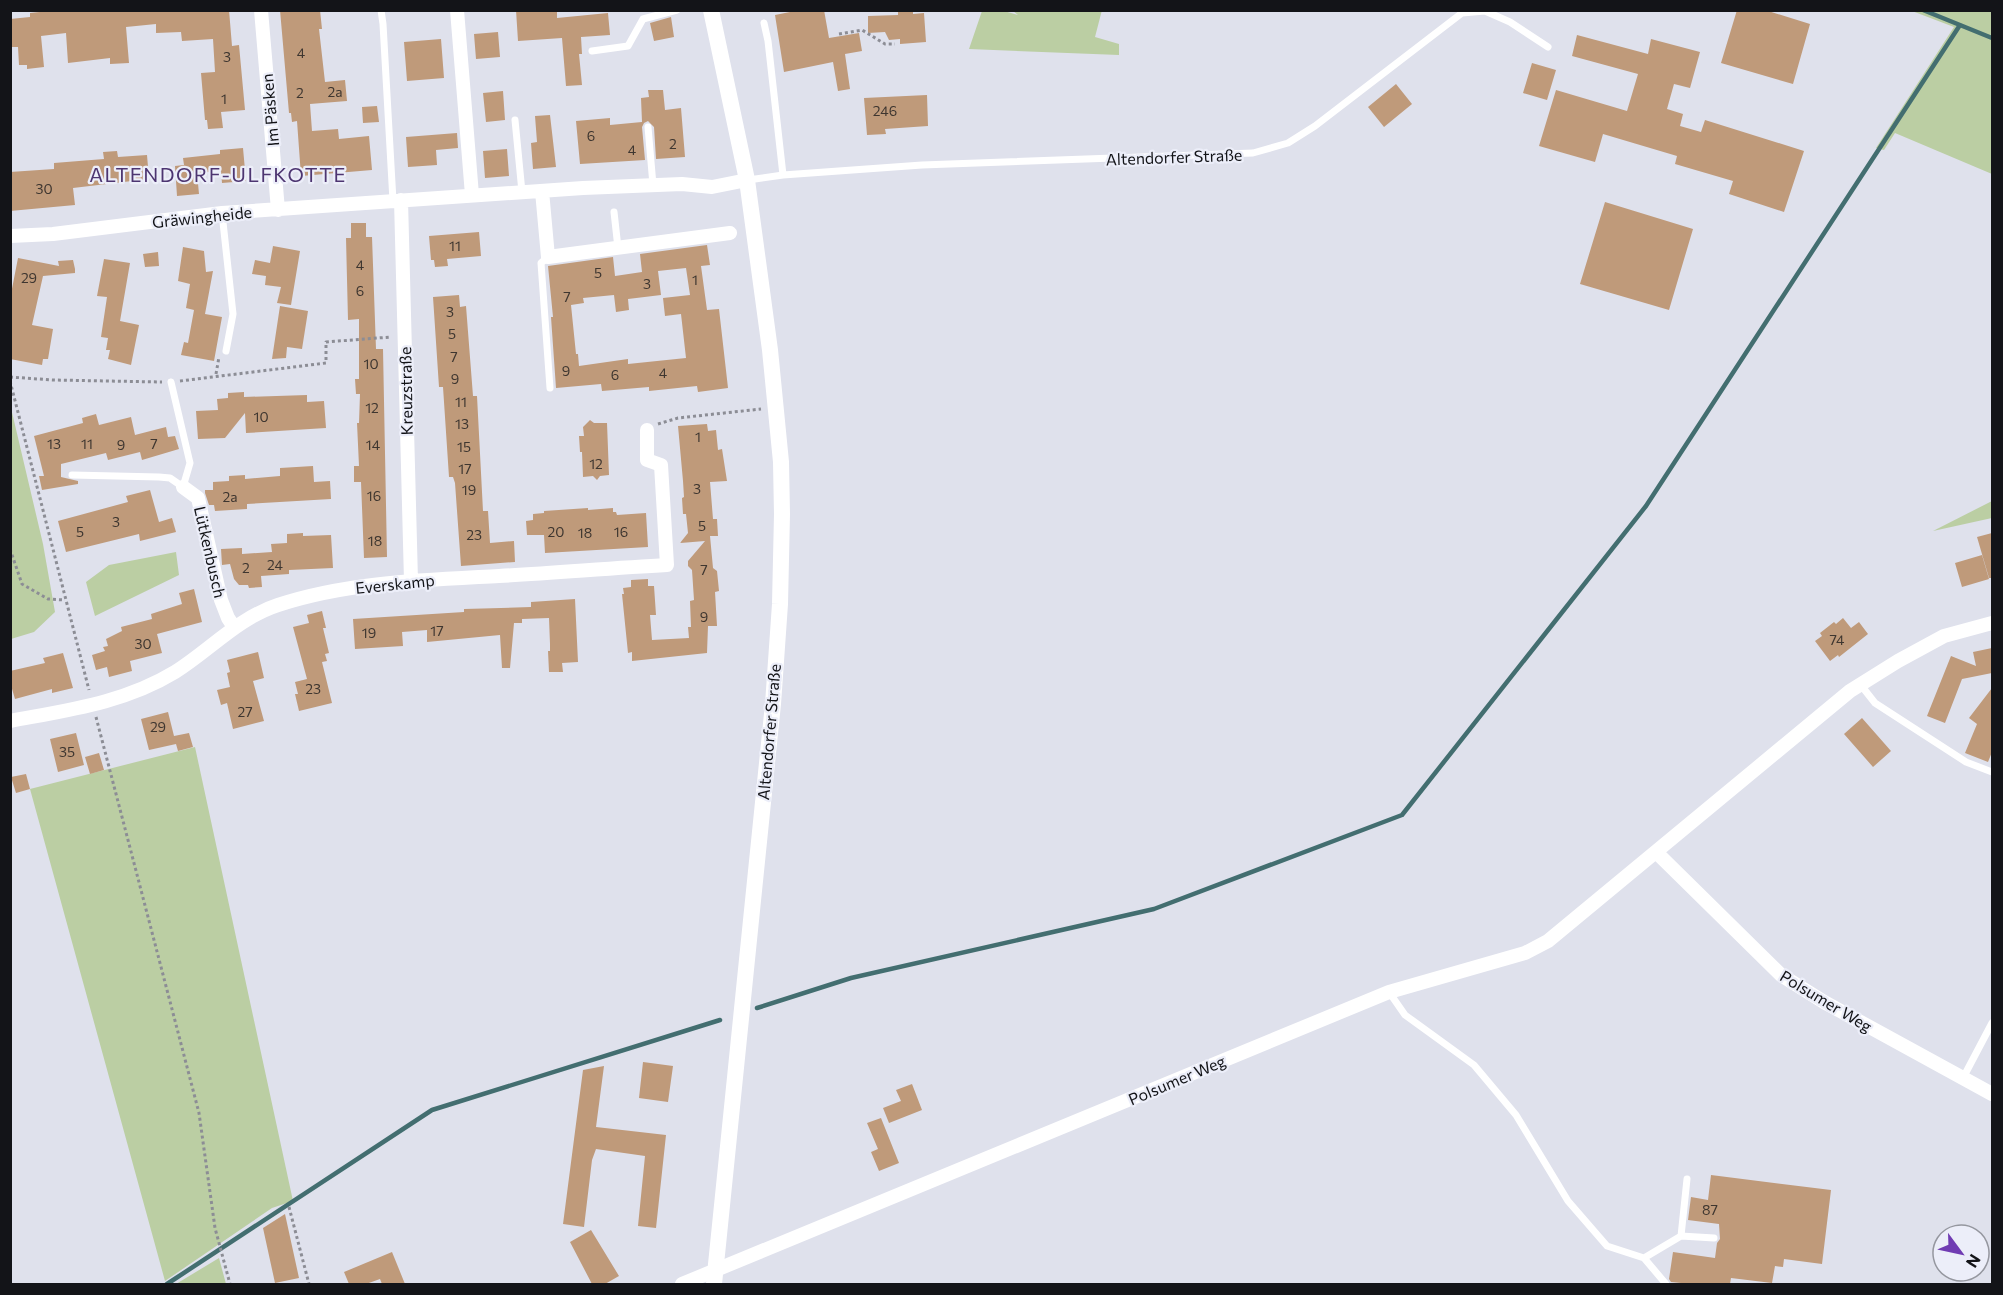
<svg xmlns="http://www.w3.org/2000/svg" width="2003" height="1295" font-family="Commissioner,sans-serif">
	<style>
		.green { fill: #bbcea3 }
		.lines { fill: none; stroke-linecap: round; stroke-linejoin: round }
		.stream { stroke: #436e70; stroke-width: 4.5 }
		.building { fill: #bf9a7a; fill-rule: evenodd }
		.path { stroke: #8c8d95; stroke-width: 3; stroke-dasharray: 3 3; stroke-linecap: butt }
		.service { stroke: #fff; stroke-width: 7 }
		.minor { stroke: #fff; stroke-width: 14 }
		.tertiary { stroke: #fff; stroke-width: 16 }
		.labels { text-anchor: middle; stroke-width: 4.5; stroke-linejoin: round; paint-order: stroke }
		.number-label { font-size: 14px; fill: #3e3630 }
		.street-label { font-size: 16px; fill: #131418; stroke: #eceef9 }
		.quarter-label { font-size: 20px; letter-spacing: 1.5px; fill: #4d3571; stroke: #eceef9 }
	</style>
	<rect width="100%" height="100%" fill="#dfe1ec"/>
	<!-- green -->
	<path class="green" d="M 1102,10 L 1095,37 L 1119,44 L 1119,55 L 969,49 L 982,11 L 1004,11 L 1018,15 L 1013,11 Z
		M 1912,11 L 1992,11 L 1992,174 L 1895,133 L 1884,150 L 1876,148 L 1954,27 Z
		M 11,408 L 43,544 L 55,612 L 34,632 L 11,639 Z
		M 1992,501 L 1992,518 L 1933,531 Z
		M 176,552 L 179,575 L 95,616 L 86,582 L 109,565 Z
		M 195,747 L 293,1201 L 272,1208 L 165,1281 L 30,789 Z
		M 219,1258 L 226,1284 L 176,1284 Z"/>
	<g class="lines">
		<!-- stream -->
		<path class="stream" d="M 1923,10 L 1992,38
			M 757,1008 L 851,978 L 1154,909 L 1402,815 L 1646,506 L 1960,25
			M 167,1284 L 432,1110 L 720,1020"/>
	</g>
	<!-- building -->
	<path class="building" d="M 58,10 L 229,10 L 232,46 L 239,45 L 245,110 L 221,112 L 223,128 L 208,129 L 207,120 L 205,120 L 201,73 L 215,72 L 213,39 L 182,41 L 181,32 L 156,33 L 156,24 L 126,27 L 129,63 L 110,64 L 110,58 L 68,63 L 66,33 L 41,36 L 44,67 L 27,69 L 27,65 L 19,65 L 18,47 L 10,47 L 10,19 L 30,17 L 30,13 Z
		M 280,10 L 320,10 L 322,29 L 319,29 L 325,82 L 345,80 L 347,101 L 310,104 L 312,131 L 338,129 L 339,139 L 369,136 L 372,170 L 301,176 L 297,121 L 292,122 L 291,113 L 289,113 Z
		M 516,10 L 557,10 L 557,18 L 608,13 L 610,35 L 581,37 L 582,54 L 579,54 L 582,85 L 566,86 L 562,38 L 518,41 Z
		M 800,10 L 824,10 L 829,38 L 859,33 L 862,51 L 845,54 L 850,89 L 838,91 L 833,62 L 784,72 L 775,15 Z
		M 898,10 L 913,10 L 913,14 L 924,13 L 926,42 L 900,44 L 900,39 L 889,40 L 885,32 L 868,33 L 868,16 L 898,15 Z
		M 1737,10 L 1765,10 L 1810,24 L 1793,84 L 1721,63 Z
		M 671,17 L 674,37 L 654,41 L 650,23 Z
		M 498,32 L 500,57 L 476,59 L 474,34 Z
		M 1577,35 L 1648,54 L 1651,39 L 1700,52 L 1690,88 L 1674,84 L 1667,109 L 1683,114 L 1680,126 L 1701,132 L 1705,120 L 1804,151 L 1784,212 L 1729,194 L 1733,181 L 1675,164 L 1677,156 L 1603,134 L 1595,162 L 1539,146 L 1556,90 L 1627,111 L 1638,74 L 1572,56 Z
		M 441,39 L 444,78 L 407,81 L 404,42 Z
		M 1532,63 L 1556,70 L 1547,100 L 1523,93 Z
		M 1396,84 L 1412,104 L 1384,127 L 1368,107 Z
		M 648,90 L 663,90 L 665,110 L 681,108 L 685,157 L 656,159 L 654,127 L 648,121 L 644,123 L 642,127 L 645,160 L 580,164 L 576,121 L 610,118 L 610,125 L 642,122 L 641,98 L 649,97 Z
		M 503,91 L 505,120 L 486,122 L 483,93 Z
		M 927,95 L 928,126 L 885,129 L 886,134 L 867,135 L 864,98 Z
		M 377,106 L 379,122 L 363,123 L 362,107 Z
		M 550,115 L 556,167 L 533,169 L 531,143 L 537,142 L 535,116 Z
		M 457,133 L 458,148 L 436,150 L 437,165 L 408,167 L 406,137 Z
		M 243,148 L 246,181 L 222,183 L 221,171 L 197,173 L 199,194 L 177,196 L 175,166 L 184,165 L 183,158 L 220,154 L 220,150 Z
		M 507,149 L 509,176 L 485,178 L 483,151 Z
		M 117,151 L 118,157 L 147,155 L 149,179 L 73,188 L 75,205 L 10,211 L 10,172 L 54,169 L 54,163 L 104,159 L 103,152 Z
		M 1605,202 L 1693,229 L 1669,310 L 1580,284 Z
		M 351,223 L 366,223 L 366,237 L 372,237 L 376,349 L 383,349 L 387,557 L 364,558 L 361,482 L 354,482 L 354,466 L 359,466 L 357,423 L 359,423 L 360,394 L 356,394 L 355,379 L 359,379 L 359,319 L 348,320 L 346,238 L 351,238 Z
		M 479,232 L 481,256 L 447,259 L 448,266 L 435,267 L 434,260 L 431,260 L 429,236 Z
		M 707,245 L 710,265 L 701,266 L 707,310 L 719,309 L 728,388 L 698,392 L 697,386 L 649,391 L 649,387 L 602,391 L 601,384 L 556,388 L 551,317 L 553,317 L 548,266 L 613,257 L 615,276 L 642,272 L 640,254 ZM 686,268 L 690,295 L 663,298 L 665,316 L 681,314 L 686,358 L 628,364 L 628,359 L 579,366 L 578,354 L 576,354 L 571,305 L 584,303 L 583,298 L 614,295 L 616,312 L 629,310 L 628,299 L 661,295 L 658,271 Z
		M 273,246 L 300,251 L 291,305 L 277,303 L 281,287 L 265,285 L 266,276 L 252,274 L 255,260 L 270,263 Z
		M 183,247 L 204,251 L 206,272 L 213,271 L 205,314 L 222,317 L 214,361 L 181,355 L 184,342 L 188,343 L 194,310 L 186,308 L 190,284 L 178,281 Z
		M 158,252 L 159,266 L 145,267 L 143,254 Z
		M 18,258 L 59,266 L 58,261 L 73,260 L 75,269 L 75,273 L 43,276 L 32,325 L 53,329 L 48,359 L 43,359 L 42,365 L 10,359 L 10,299 Z
		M 104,259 L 130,263 L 120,321 L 139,325 L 131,365 L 108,359 L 110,350 L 106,350 L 108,338 L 101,337 L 107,297 L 97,296 Z
		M 459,295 L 460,307 L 466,306 L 473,396 L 477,396 L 483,511 L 488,511 L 490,543 L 514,541 L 515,562 L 461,566 L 455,483 L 453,477 L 449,477 L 443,387 L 439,387 L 433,297 Z
		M 280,306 L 308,311 L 302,349 L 287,347 L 286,358 L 272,359 Z
		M 244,392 L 244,397 L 307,395 L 307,402 L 324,401 L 326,428 L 246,433 L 245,413 L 225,438 L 198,439 L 196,411 L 218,410 L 217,399 L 228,398 L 228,393 Z
		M 96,414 L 99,425 L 131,417 L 135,435 L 166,427 L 168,437 L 175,436 L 179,449 L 142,460 L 140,452 L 108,460 L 106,453 L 61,464 L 61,477 L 78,481 L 78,484 L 42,490 L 39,476 L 44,476 L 34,436 L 83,423 L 82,418 Z
		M 590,420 L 594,423 L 607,423 L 609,475 L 600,476 L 597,480 L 593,476 L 583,477 L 582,452 L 580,452 L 579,436 L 584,436 L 583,427 Z
		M 707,424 L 708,431 L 716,430 L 718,450 L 722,449 L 727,481 L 710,482 L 713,519 L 717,519 L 718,536 L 710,536 L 713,568 L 717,571 L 719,591 L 715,592 L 717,626 L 708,626 L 707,653 L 632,661 L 632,652 L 628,653 L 622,594 L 624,594 L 623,588 L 631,587 L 631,580 L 648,579 L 648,586 L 654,586 L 656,615 L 650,615 L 652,640 L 689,638 L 688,627 L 691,627 L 690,601 L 694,600 L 692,570 L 688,566 L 688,561 L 705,541 L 680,543 L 688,533 L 686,514 L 683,514 L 682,498 L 684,497 L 683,481 L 678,426 Z
		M 313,466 L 314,482 L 330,481 L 331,499 L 247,504 L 247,509 L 215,511 L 214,505 L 209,505 L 205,493 L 205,490 L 213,490 L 213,482 L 229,481 L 229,476 L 245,475 L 245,479 L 280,476 L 280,468 Z
		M 150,490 L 159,522 L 172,518 L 176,532 L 140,541 L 139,534 L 66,552 L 58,521 L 128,502 L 126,496 Z
		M 588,508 L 588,510 L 613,508 L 613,512 L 616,512 L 617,515 L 646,513 L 648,547 L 545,553 L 544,535 L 527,535 L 526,521 L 533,520 L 533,514 L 544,513 L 544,511 Z
		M 303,533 L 303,536 L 331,535 L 333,568 L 289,570 L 289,574 L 261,576 L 262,587 L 249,588 L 248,585 L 239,585 L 234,579 L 230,564 L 222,565 L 221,549 L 242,548 L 242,554 L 272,552 L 271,544 L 287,543 L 287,534 Z
		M 1992,533 L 1992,578 L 1989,578 L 1977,537 Z
		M 1982,555 L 1989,579 L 1962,587 L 1955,563 Z
		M 194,589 L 202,622 L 157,634 L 162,653 L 130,661 L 132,671 L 109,677 L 107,667 L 96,670 L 92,655 L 105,651 L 103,647 L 108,646 L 106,639 L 122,631 L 121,627 L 152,619 L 151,614 L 182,604 L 179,593 Z
		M 575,599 L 578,662 L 562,663 L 563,672 L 549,672 L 548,651 L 550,651 L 550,644 L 549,618 L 522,619 L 522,623 L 514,623 L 510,668 L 502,668 L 500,635 L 427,642 L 427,630 L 402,632 L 403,646 L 355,649 L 353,619 L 464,612 L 464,609 L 531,607 L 531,602 Z
		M 322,611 L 326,628 L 323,628 L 329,653 L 325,654 L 327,661 L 322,662 L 332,703 L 299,711 L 295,694 L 298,694 L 295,682 L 307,679 L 293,627 L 309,623 L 307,615 Z
		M 1843,618 L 1851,628 L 1859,622 L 1868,634 L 1839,657 L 1838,655 L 1830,661 L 1815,641 L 1822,636 L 1820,633 L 1834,622 L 1836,624 Z
		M 1992,648 L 1992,673 L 1962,679 L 1945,723 L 1927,716 L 1951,656 L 1976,666 L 1973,652 Z
		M 258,652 L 264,678 L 253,681 L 264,721 L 233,729 L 227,703 L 221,705 L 217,690 L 230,687 L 227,673 L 230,672 L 227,660 Z
		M 63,653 L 73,688 L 52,693 L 52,689 L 15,699 L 10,682 L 10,671 L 45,663 L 43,658 Z
		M 1992,688 L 1992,752 L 1988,762 L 1965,753 L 1977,724 L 1969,718 Z
		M 168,712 L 174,736 L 189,733 L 193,747 L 178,751 L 176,744 L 149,750 L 141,719 Z
		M 1862,718 L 1891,751 L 1873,767 L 1844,734 Z
		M 76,733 L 84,765 L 58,772 L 50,739 Z
		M 99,753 L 104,770 L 90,774 L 85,757 Z
		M 26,774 L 30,789 L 16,793 L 11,777 Z
		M 643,1062 L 673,1066 L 668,1102 L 639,1098 Z
		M 604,1066 L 596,1127 L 666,1135 L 656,1228 L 638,1226 L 645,1156 L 596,1149 L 592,1160 L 584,1227 L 563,1224 L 583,1070 Z
		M 912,1084 L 922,1110 L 889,1123 L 883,1108 L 901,1101 L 896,1090 Z
		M 881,1118 L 899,1163 L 879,1171 L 871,1152 L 878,1149 L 867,1123 Z
		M 1711,1175 L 1831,1190 L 1822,1264 L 1784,1259 L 1783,1267 L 1775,1266 L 1772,1283 L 1731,1278 L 1730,1284 L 1691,1284 L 1671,1282 L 1669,1279 L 1673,1252 L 1715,1258 L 1717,1243 L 1720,1239 L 1719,1224 L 1688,1220 L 1691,1197 L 1708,1200 Z
		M 285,1214 L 299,1278 L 275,1283 L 263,1228 Z
		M 591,1230 L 619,1276 L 605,1284 L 592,1284 L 570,1242 Z
		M 392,1252 L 405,1284 L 382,1284 L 380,1279 L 366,1284 L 349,1284 L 344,1272 Z"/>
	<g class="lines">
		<!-- path -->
		<path class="path" d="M 839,34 L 862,30 L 885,44 L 895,44
			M 216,374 L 219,357
			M 10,377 L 53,380 L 162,382
			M 10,381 L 89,690
			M 180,381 L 326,363 L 326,342 L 391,337
			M 658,424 L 678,418 L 761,409
			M 10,549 L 22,584 L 48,599 L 65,600
			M 96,717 L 199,1113 L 215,1228 L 230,1284
			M 289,1207 L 309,1284"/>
		<!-- service -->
		<path class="service" d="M 381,10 L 383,24 L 393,201
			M 764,23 L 768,41 L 783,175
			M 592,51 L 628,46 L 643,19 L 677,10
			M 515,120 L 522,192
			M 648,127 L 653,185
			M 748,180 L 783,175 L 922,165 L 1253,153 L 1288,143 L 1315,126 L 1462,13 L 1485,11 L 1510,22 L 1548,47
			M 614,212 L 618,248
			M 222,213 L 233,314 L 226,351
			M 548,257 L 541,263 L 550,388
			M 72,475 L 159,477 L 170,478 L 183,487 L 190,463 L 171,382
			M 1860,684 L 1875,703 L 1966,762 L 1992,772
			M 1389,992 L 1405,1015 L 1474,1065 L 1516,1115 L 1568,1201 L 1607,1246 L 1644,1258 L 1666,1284
			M 1963,1078 L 1992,1023
			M 1681,1236 L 1687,1179
			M 1644,1258 L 1681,1236 L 1714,1238"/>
		<!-- minor -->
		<path class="minor" d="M 261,10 L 278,210
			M 457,10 L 472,195
			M 542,191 L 548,257 L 730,233
			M 401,200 L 411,581
			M 10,236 L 53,234 L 222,213 L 583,188 L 682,184 L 712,187 L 747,180
			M 183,487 L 198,498 L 221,600 L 228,618 L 234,627
			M 10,721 C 68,710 124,703 175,672 C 210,650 238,618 278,605 C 348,582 425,580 499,576 C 555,573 611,568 667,565 L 661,465 L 647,460 L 647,430
			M 1656,852 L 1781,975 L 1824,1002 L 1992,1094
			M 682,1284 L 1389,992 L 1525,953 L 1548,941 L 1850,691 L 1898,661 L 1944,636 L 1992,623"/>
		<!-- tertiary -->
		<path class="tertiary" d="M 711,10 L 747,180 L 770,350 L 781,462 L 782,514 L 780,604 L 773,704 L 714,1284"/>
	</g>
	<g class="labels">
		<!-- number labels -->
		<g class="number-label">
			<text x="301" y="58">4</text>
			<text x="227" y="62">3</text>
			<text x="335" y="97">2a</text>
			<text x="300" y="98">2</text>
			<text x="224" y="104">1</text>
			<text x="885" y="116">246</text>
			<text x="591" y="141">6</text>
			<text x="673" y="149">2</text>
			<text x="632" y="155">4</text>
			<text x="44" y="194">30</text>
			<text x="455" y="251">11</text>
			<text x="360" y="270">4</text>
			<text x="598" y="278">5</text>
			<text x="29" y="283">29</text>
			<text x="695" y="285">1</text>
			<text x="647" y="289">3</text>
			<text x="360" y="296">6</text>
			<text x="567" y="302">7</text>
			<text x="450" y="317">3</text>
			<text x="452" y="339">5</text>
			<text x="454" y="362">7</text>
			<text x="371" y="369">10</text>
			<text x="566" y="376">9</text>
			<text x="663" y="378">4</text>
			<text x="615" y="380">6</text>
			<text x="455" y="384">9</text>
			<text x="461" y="407">11</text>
			<text x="372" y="413">12</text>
			<text x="261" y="422">10</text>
			<text x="462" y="429">13</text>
			<text x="698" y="442">1</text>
			<text x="54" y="449">13</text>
			<text x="87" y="449">11</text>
			<text x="154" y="449">7</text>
			<text x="121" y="450">9</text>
			<text x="373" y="450">14</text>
			<text x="464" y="452">15</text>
			<text x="596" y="469">12</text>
			<text x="465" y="474">17</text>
			<text x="697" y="494">3</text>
			<text x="469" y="495">19</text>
			<text x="374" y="501">16</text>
			<text x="230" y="502">2a</text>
			<text x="116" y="527">3</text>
			<text x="702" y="531">5</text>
			<text x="80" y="537">5</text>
			<text x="556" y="537">20</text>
			<text x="621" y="537">16</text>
			<text x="585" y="538">18</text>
			<text x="474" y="540">23</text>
			<text x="375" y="546">18</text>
			<text x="275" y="570">24</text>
			<text x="246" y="573">2</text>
			<text x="704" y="575">7</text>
			<text x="704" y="622">9</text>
			<text x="437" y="636">17</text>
			<text x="369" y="638">19</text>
			<text x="1837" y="645">74</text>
			<text x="143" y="649">30</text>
			<text x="313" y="694">23</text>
			<text x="245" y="717">27</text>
			<text x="158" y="732">29</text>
			<text x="67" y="757">35</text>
			<text x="1710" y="1215">87</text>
		</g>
		<!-- street labels -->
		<g class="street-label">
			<text transform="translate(270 110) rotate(-95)" y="6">Im Päsken</text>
			<text transform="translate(1174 157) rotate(-2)" y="6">Altendorfer Straße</text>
			<text transform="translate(202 217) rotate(-6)" y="6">Gräwingheide</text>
			<text transform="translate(406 391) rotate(-91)" y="6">Kreuzstraße</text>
			<text transform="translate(210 552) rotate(77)" y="6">Lütkenbusch</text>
			<text transform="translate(395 584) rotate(-6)" y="6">Everskamp</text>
			<text transform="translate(769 732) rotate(-85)" y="6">Altendorfer Straße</text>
			<text transform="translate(1826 1001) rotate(31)" y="6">Polsumer Weg</text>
			<text transform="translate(1177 1080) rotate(-23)" y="6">Polsumer Weg</text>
		</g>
		<!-- quarter labels -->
		<g class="quarter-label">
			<text x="218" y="182">ALTENDORF-ULFKOTTE</text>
		</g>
	</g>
	<!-- border -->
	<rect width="2003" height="1295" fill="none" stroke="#131418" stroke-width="24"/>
	<!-- north arrow -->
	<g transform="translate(1961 1253) rotate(123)"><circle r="28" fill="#eceef9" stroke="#95979f" stroke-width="1.5"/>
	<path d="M0-4.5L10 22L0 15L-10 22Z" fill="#703cb3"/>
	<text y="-9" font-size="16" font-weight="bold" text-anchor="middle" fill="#131418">N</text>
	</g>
</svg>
